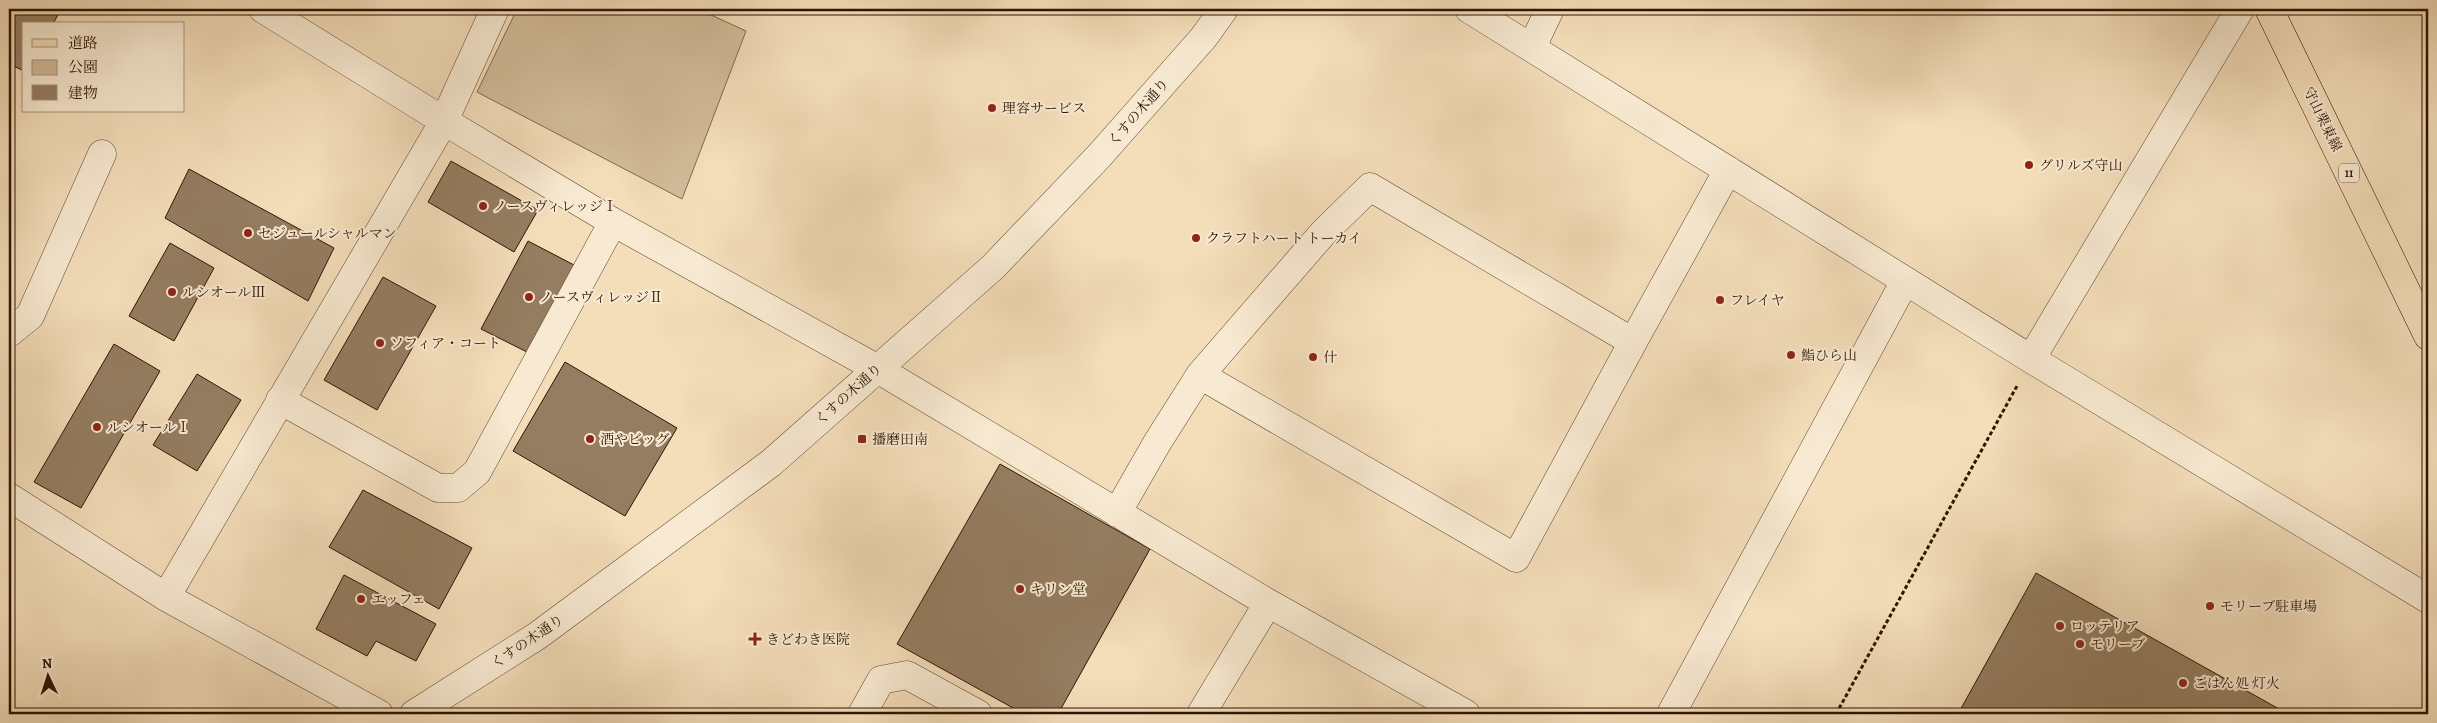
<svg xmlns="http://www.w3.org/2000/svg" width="2437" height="723" font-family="Alegreya,'Noto Serif JP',serif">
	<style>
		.green { fill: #d3bc9a; stroke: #81684d }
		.building { fill: #957d61; stroke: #2f1400 }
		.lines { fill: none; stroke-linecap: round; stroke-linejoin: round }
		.minor-casing { stroke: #60462e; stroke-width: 29 }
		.tertiary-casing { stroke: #60462e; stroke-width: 29 }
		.primary-casing { stroke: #2f1400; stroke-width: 29 }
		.path { stroke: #2f1400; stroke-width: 3; stroke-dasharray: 4 2.5; stroke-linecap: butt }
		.minor { stroke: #f8ead2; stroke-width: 28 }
		.tertiary { stroke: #f8ead2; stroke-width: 28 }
		.primary { stroke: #f4deba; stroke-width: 28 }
		.poi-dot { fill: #8f2418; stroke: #f8ead2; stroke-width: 2 }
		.labels { text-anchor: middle; stroke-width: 4; stroke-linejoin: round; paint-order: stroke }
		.shield { fill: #f8ead2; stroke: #6b543f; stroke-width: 1 }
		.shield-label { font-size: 12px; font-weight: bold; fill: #2f1400 }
		.poi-label { font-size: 14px; fill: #2f1400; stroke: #f8ead2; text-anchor: start }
		.street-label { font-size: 14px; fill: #2f1400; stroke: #f8ead2 }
	</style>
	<rect width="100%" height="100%" fill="#f4deba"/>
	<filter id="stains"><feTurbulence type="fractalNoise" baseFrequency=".004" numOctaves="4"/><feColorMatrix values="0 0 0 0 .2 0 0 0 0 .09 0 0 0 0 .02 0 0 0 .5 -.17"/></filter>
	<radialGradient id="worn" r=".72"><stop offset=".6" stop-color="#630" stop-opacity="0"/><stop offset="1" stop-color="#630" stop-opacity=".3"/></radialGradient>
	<!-- green -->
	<path class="green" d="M 517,9 L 698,9 L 746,31 L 682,199 L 477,92 Z"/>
	<!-- building -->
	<path class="building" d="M 9,9 L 61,9 L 53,24 L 24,24 L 24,71 L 9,64 Z
		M 451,161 L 538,210 L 514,252 L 428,202 Z
		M 189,169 L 334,248 L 308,301 L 165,218 Z
		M 528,241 L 576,266 L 529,353 L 481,329 Z
		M 170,243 L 214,268 L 174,341 L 129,316 Z
		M 383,277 L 436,306 L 377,410 L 324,380 Z
		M 114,344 L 160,371 L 81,508 L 34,482 Z
		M 565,362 L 677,428 L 625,516 L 513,451 Z
		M 197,374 L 241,400 L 197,471 L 153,445 Z
		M 1000,464 L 1150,549 L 1058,714 L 1024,714 L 897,644 Z
		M 363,490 L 472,548 L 439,609 L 329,547 Z
		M 2036,573 L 2288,714 L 1958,714 Z
		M 344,575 L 436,624 L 416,661 L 376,641 L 367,656 L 316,629 Z"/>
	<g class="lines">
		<!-- minor casing -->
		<g class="minor-casing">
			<path id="minor" d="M 263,9 L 444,121 L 613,222 L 876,368 L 1268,603 L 1466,714
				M 1469,9 L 2031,359 L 2428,599
				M 1532,47 L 1550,9
				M 9,333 L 30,316 L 102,154
				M 1633,342 L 1728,170
				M 2031,359 L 2240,9
				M 280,400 L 438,488 L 458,488 L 477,472 L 613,222
				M 9,497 L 166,597 L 379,714
				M 1117,513 L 1157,443 L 1200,375 L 1324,232 L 1370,187 L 1633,342 L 1516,558 L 1200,375
				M 166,597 L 444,121 L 495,9
				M 862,714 L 881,680 L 907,675 L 978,714
				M 1201,714 L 1268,603
				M 1671,714 L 1905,281"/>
		</g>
		<!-- tertiary casing -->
		<g class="tertiary-casing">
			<path id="tertiary" d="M 414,714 L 537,636 L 771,463 L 993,267 L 1100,155 L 1204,37 L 1224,9"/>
		</g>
		<!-- primary casing -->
		<g class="primary-casing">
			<path id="primary" d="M 2269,9 L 2428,336"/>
		</g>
		<!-- path -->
		<path class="path" d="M 1836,714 L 2017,386"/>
		<!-- minor -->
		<use href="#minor" class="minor"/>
		<!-- tertiary -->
		<use href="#tertiary" class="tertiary"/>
		<!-- primary -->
		<use href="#primary" class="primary"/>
	</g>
	<!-- markers -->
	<g class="poi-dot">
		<circle cx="992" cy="108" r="5"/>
		<circle cx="2029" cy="165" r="5"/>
		<circle cx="483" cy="206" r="5"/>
		<circle cx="248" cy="233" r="5"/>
		<circle cx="1196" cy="238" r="5"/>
		<circle cx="172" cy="292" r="5"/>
		<circle cx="529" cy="297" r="5"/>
		<circle cx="1720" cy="300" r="5"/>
		<circle cx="380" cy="343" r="5"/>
		<circle cx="1791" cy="355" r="5"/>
		<circle cx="1313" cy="357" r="5"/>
		<circle cx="97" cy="427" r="5"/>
		<circle cx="590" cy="439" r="5"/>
		<rect x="857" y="434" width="10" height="10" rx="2.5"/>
		<circle cx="1020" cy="589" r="5"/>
		<circle cx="361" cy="599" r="5"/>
		<circle cx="2210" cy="606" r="5"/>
		<circle cx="2060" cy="626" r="5"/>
		<path d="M752.5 631.5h5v5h5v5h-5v5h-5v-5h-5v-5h5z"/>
		<circle cx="2080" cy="644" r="5"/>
		<circle cx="2183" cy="683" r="5"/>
	</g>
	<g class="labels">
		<!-- shield labels -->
		<rect class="shield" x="2339" y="163.5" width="20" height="19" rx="4"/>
		<g class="shield-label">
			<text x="2349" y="177">11</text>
		</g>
		<!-- poi labels -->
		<g class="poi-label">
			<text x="1002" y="113">理容サービス</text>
			<text x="2039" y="170">グリルズ守山</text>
			<text x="493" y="211">ノースヴィレッジⅠ</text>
			<text x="258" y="238">セジュールシャルマン</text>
			<text x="1206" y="243">クラフトハート トーカイ</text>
			<text x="182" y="297">ルシオールⅢ</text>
			<text x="539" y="302">ノースヴィレッジⅡ</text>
			<text x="1730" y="305">フレイヤ</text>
			<text x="390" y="348">ソフィア・コート</text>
			<text x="1801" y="360">鮨ひら山</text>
			<text x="1323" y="362">什</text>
			<text x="107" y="432">ルシオールⅠ</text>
			<text x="600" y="444">酒やビッグ</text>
			<text x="872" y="444">播磨田南</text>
			<text x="1030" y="594">キリン堂</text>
			<text x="371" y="604">エッフェ</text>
			<text x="2220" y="611">モリーブ駐車場</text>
			<text x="2070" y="631">ロッテリア</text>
			<text x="766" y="644">きどわき医院</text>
			<text x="2090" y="649">モリーブ</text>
			<text x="2193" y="688">ごはん処 灯火</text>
		</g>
		<!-- street labels -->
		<g class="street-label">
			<text transform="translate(1138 112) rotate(-49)" y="5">くすの木通り</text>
			<text transform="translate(2323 119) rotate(64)" y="5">守山栗東線</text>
			<text transform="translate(848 394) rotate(-42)" y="5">くすの木通り</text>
			<text transform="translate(527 641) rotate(-34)" y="5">くすの木通り</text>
		</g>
	</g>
	<!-- margin -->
	<rect width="2437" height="723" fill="none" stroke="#f4deba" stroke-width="30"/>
	<rect x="10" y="10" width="2417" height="703" fill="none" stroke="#2f1400" stroke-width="2.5"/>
	<rect x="15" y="15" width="2407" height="693" fill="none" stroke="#2f1400"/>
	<!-- legend -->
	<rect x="22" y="22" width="162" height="90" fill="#f8ead2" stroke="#a8947e"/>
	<rect x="32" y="39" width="25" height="8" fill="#f4deba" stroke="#a8947e"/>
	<text x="68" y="48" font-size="15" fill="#2f1400">道路</text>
	<rect x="32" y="60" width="25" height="15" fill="#d3bc9a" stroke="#a8947e"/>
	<text x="68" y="72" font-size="15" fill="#2f1400">公園</text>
	<rect x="32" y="85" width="25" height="15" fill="#957d61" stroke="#a8947e"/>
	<text x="68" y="98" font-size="15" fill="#2f1400">建物</text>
	<!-- north arrow -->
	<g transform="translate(48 676) rotate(356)" stroke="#f8ead2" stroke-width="4" paint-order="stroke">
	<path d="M0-4L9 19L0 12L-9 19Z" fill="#2f1400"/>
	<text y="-8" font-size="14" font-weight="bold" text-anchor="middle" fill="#2f1400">N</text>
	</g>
	<rect width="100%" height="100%" filter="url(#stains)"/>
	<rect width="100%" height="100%" fill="url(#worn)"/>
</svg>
